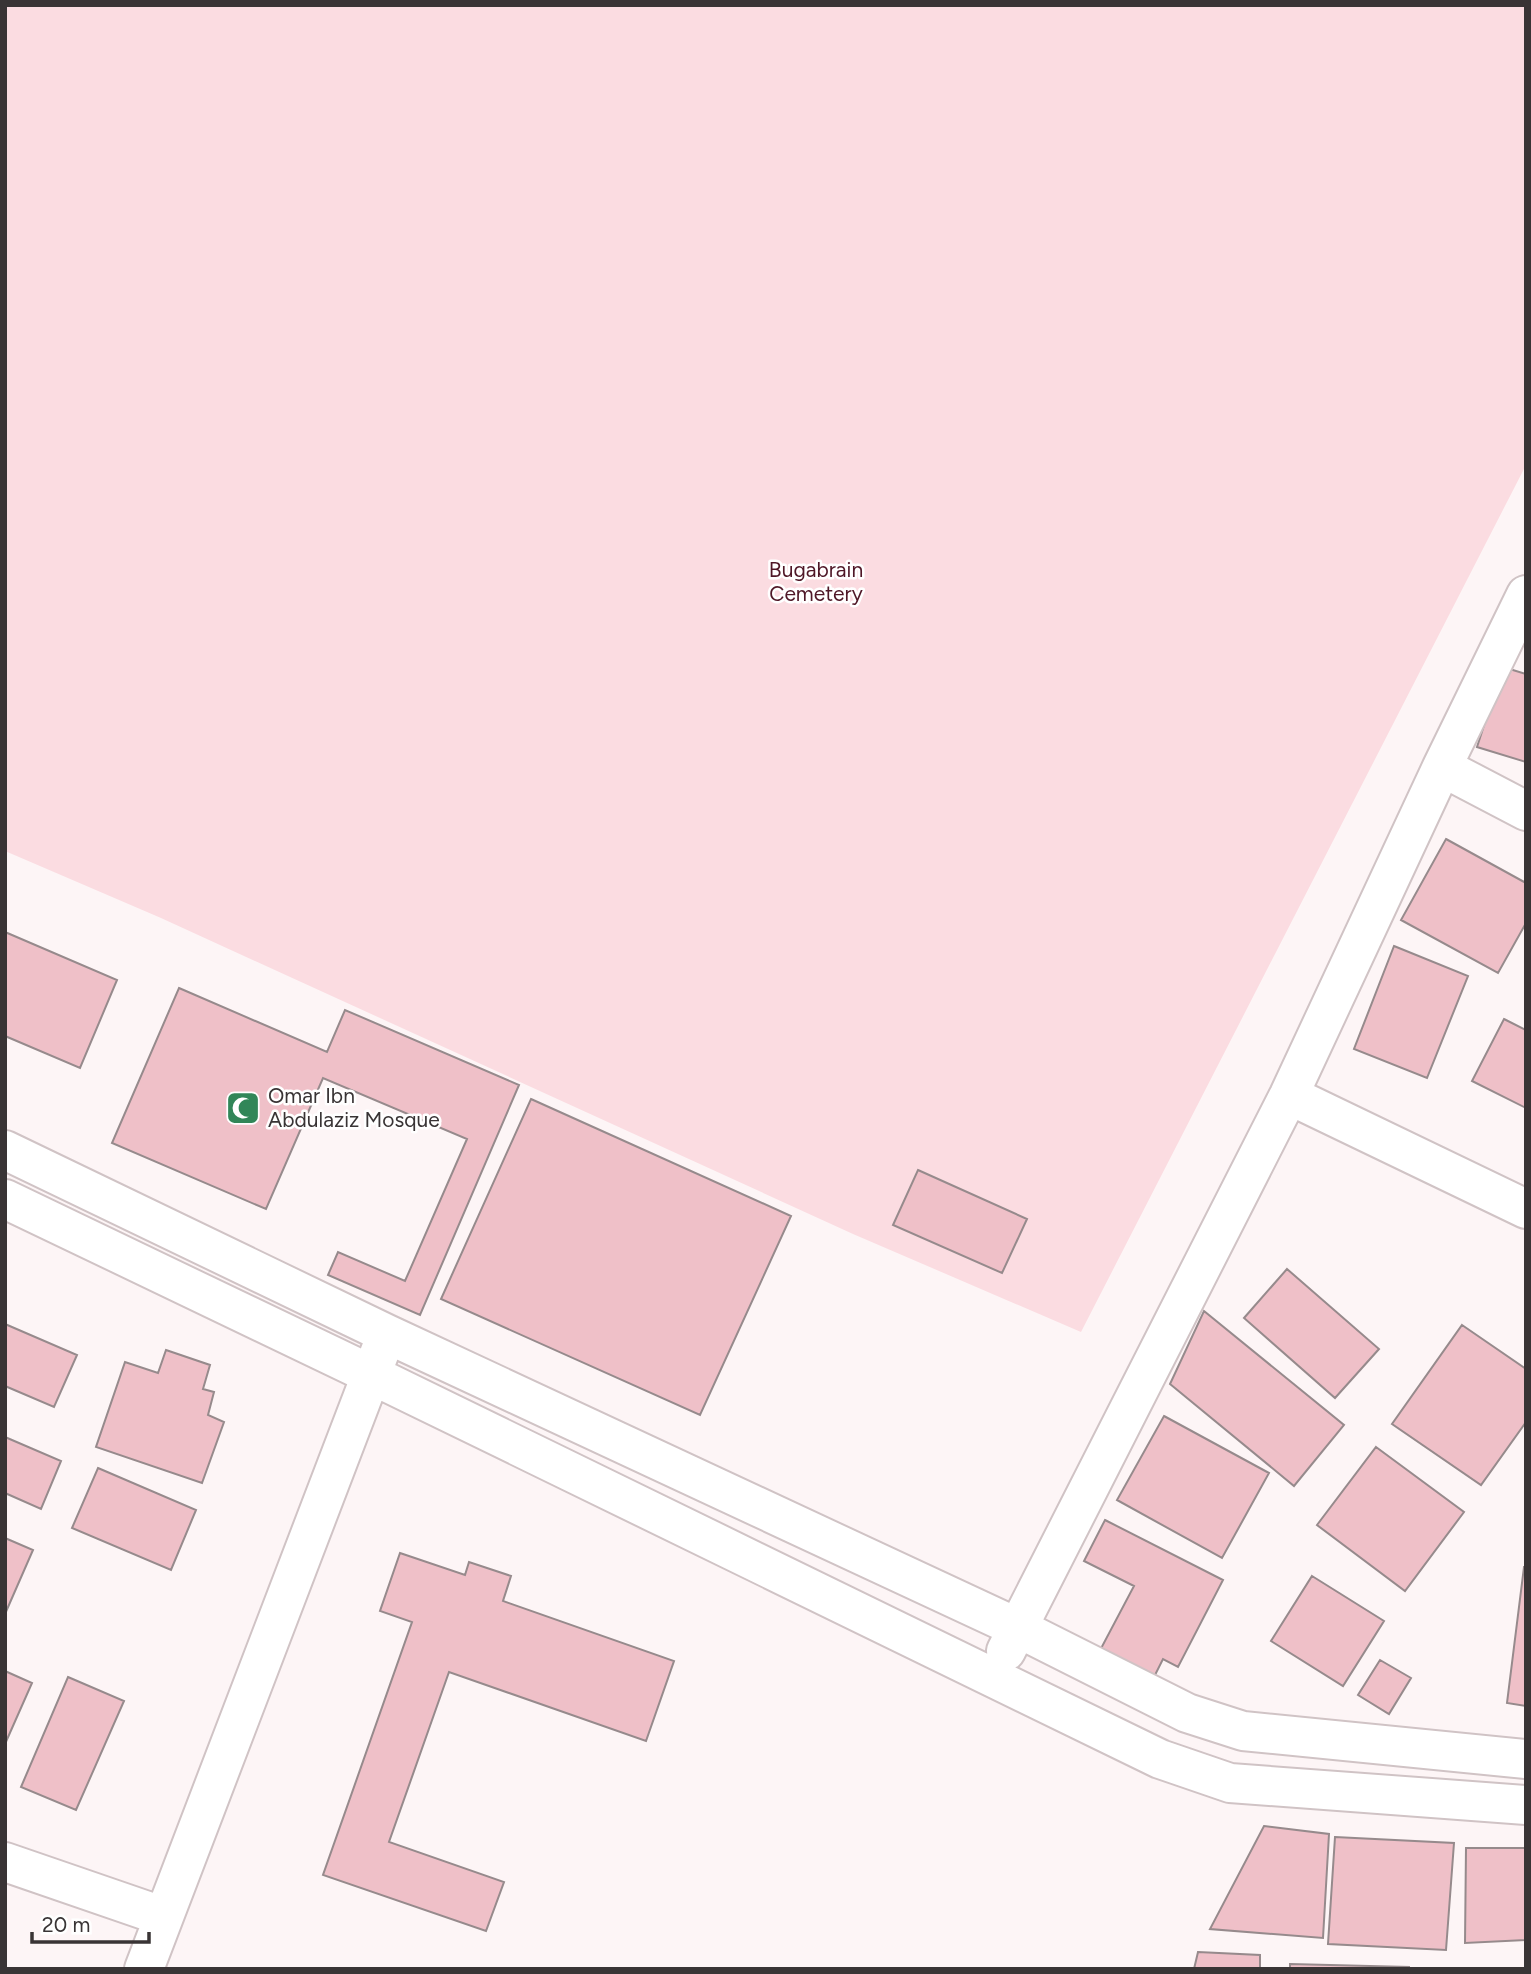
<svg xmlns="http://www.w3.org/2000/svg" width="1531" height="1974" font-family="Figtree,sans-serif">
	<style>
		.green { fill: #fbdce1 }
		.building { fill: #efc0c8; stroke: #968a8c; stroke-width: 2 }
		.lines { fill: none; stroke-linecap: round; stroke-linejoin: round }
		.minor-casing { stroke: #d0c3c5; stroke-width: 42 }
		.minor { stroke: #fff; stroke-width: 38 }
		.labels { text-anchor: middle; stroke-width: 5; stroke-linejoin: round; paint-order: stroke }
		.park-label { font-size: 21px; fill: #4f1727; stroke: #fff }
		.poi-label { font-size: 21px; fill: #393435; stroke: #fff; text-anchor: start }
	</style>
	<rect width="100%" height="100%" fill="#fdf5f6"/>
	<!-- green -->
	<path class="green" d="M 5,5 L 1526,5 L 1526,465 L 1081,1332 L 853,1234 L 161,918 L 5,851 Z"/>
	<!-- building -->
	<path class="building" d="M 1503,667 L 1526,674 L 1526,762 L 1477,747 Z
		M 1446,839 L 1526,883 L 1526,923 L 1498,973 L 1401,920 Z
		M 5,932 L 117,980 L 80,1068 L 5,1036 Z
		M 1394,946 L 1468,976 L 1427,1078 L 1354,1049 Z
		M 179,988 L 327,1052 L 345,1010 L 519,1085 L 420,1315 L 328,1275 L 338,1252 L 405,1281 L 467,1139 L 323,1078 L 266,1209 L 112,1143 Z
		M 1504,1019 L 1526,1030 L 1526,1108 L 1472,1081 Z
		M 531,1099 L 791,1216 L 700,1415 L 441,1299 Z
		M 918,1170 L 1027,1219 L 1002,1273 L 893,1225 Z
		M 1287,1269 L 1379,1349 L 1335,1398 L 1244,1318 Z
		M 1204,1311 L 1344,1425 L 1294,1486 L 1170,1384 Z
		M 5,1324 L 77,1355 L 54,1407 L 5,1386 Z
		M 1462,1325 L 1526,1369 L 1526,1422 L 1481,1485 L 1392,1424 Z
		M 166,1350 L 210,1365 L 203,1389 L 214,1392 L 208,1415 L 224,1422 L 202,1483 L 96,1447 L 125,1362 L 158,1373 Z
		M 1164,1416 L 1269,1473 L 1222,1558 L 1117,1500 Z
		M 5,1437 L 61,1461 L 41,1509 L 5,1493 Z
		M 1376,1447 L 1464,1512 L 1405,1591 L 1317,1525 Z
		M 98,1468 L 196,1510 L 171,1570 L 72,1528 Z
		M 1105,1520 L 1223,1580 L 1178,1667 L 1163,1659 L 1151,1683 L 1097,1656 L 1134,1586 L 1084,1561 Z
		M 5,1538 L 33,1550 L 5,1614 Z
		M 400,1553 L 465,1575 L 469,1562 L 511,1576 L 503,1601 L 674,1661 L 646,1741 L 449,1672 L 389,1842 L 504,1882 L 486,1931 L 323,1875 L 412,1622 L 380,1611 Z
		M 1524,1567 L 1526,1567 L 1526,1706 L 1507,1703 Z
		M 1312,1576 L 1384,1621 L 1343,1686 L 1271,1641 Z
		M 1380,1660 L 1411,1678 L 1389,1714 L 1358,1695 Z
		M 5,1671 L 32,1683 L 5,1744 Z
		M 68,1677 L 124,1701 L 76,1810 L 21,1787 Z
		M 1264,1826 L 1329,1834 L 1323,1938 L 1210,1929 Z
		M 1335,1837 L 1454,1843 L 1446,1950 L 1328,1944 Z
		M 1466,1848 L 1526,1848 L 1526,1940 L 1465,1943 Z
		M 1198,1952 L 1260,1955 L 1260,1969 L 1194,1969 Z
		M 1290,1964 L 1410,1967 L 1290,1969 Z"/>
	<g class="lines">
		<!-- minor casing -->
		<g class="minor-casing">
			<path id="minor" d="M 1442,767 L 1526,811
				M 1289,1095 L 1526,1209
				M 5,1150 L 387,1334 L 1018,1628 L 1187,1713 L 1243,1731 L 1526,1759
				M 5,1199 L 370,1374 L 1160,1759 L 1230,1783 L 1526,1805
				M 1006,1651 L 1289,1095 L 1442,767 L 1526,595
				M 5,1862 L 162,1916
				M 144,1969 L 381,1349"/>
		</g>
		<!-- minor -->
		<use href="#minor" class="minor"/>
	</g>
	<!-- icons -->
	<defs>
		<g id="mosque-square" transform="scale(1.75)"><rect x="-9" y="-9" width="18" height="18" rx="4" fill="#318658" stroke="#fff"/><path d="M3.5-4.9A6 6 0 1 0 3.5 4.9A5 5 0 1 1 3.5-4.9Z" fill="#fff"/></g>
	</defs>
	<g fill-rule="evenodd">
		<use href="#mosque-square" x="243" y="1108"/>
	</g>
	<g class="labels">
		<!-- park labels -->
		<g class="park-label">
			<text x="816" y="577">Bugabrain<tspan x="816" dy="24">Cemetery</tspan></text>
		</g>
		<!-- poi labels -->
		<g class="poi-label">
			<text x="268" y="1103">Omar Ibn<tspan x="268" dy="24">Abdulaziz Mosque</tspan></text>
		</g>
	</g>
	<!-- border -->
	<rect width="1531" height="1974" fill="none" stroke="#393435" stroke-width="14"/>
	<!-- scale -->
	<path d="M32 1932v10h117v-10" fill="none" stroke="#393435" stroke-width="3.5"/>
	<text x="42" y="1932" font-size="21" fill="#393435" stroke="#ffffff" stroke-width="5" paint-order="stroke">20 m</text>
</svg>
